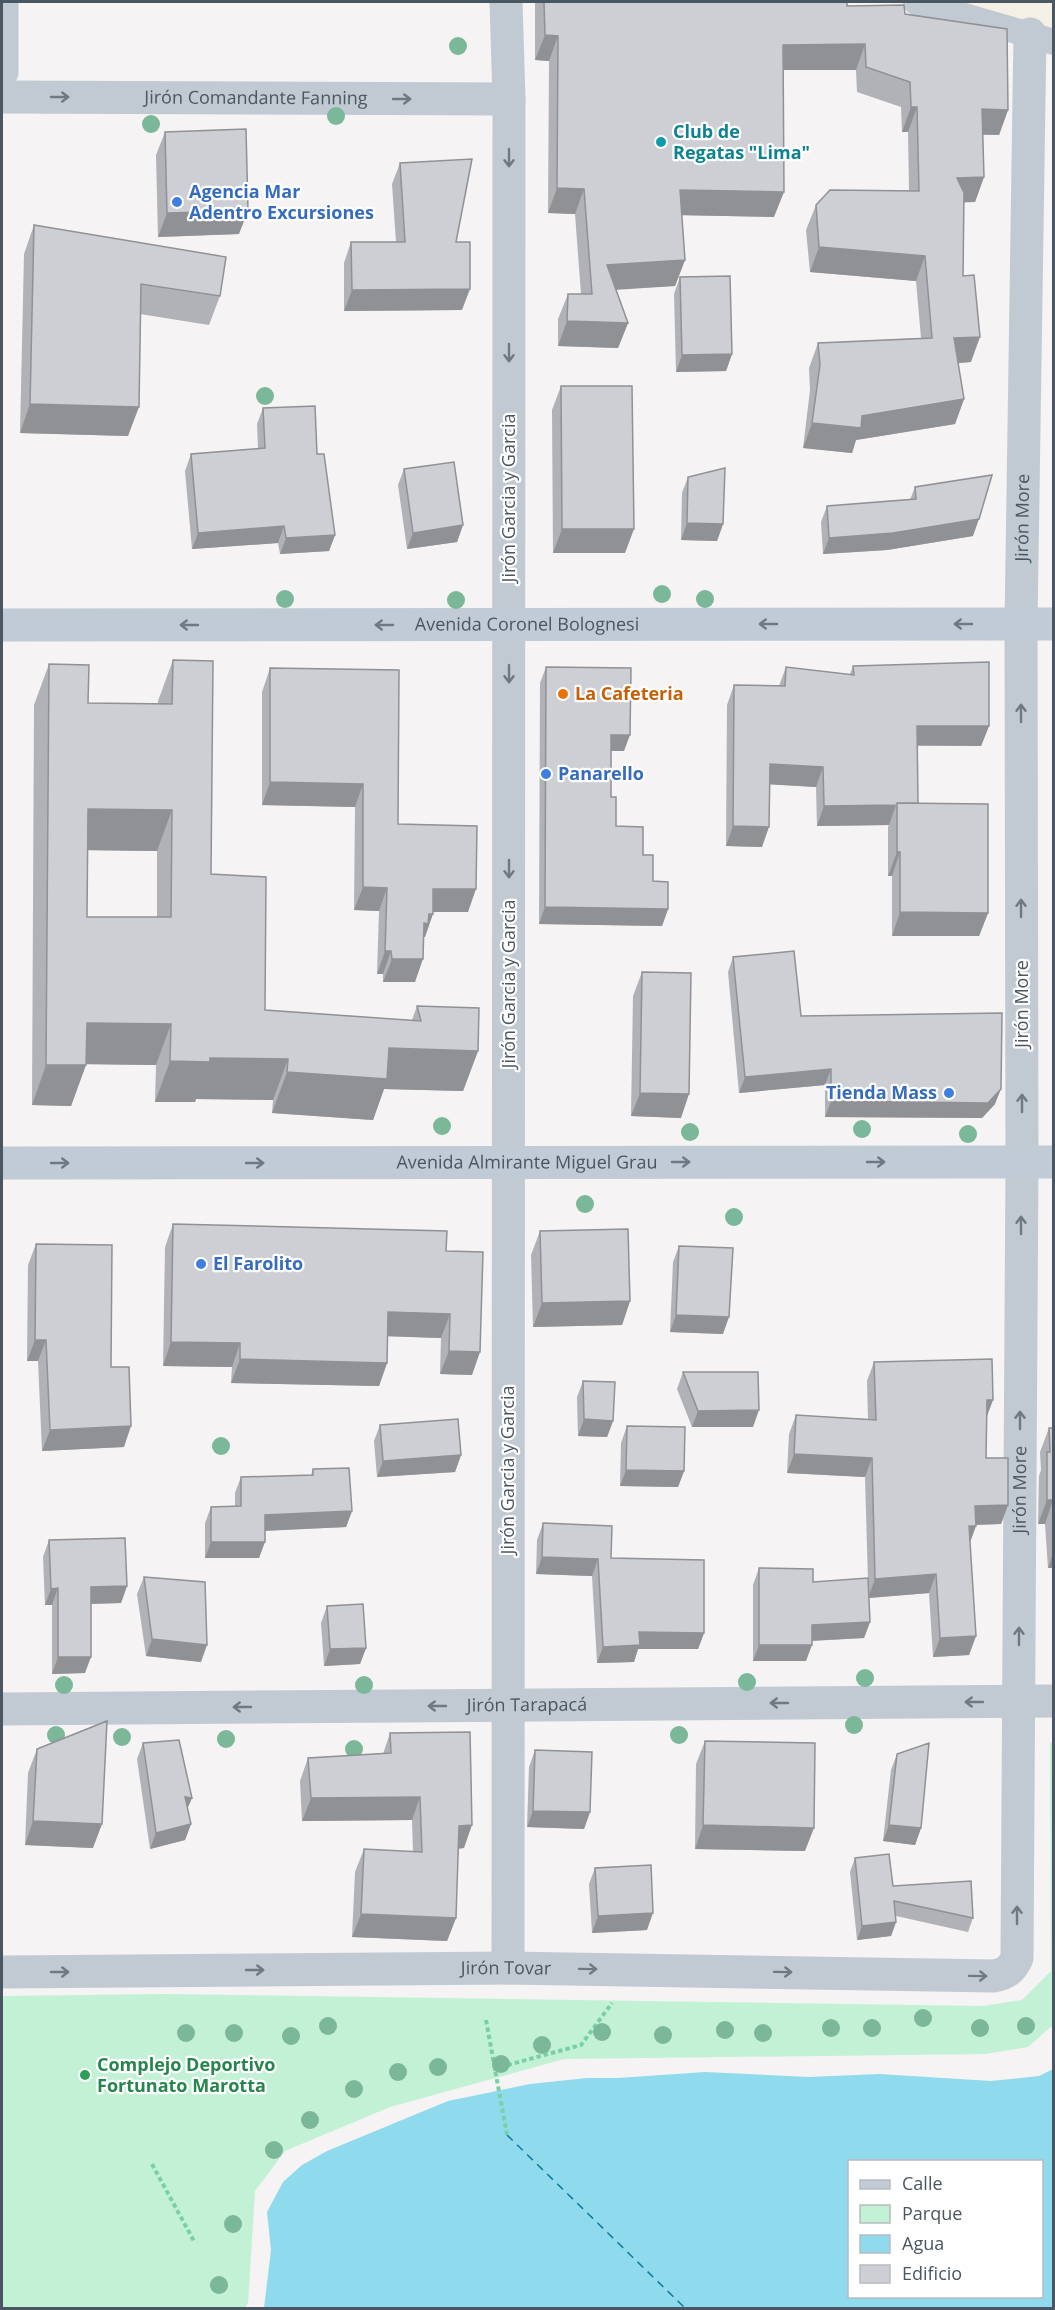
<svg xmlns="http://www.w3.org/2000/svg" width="1055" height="2310" font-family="'Open Sans',sans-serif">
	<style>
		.green { fill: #c3f1d5 }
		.sand { fill: #f5f0e5 }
		.water { fill: #90daee; fill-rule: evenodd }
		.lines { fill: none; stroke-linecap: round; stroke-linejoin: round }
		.ferry { stroke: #0c7c9b; stroke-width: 1.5; stroke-dasharray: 8 6; stroke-linecap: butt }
		.path { stroke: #7ad0a6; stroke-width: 4; stroke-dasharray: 4.5 3; stroke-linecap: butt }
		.pedestrian { stroke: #c1cad2; stroke-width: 26 }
		.minor { stroke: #c1cad2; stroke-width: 33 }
		.secondary { stroke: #c1cbd6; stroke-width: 33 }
		.tree { fill: #7bb799 }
		.wall { fill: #b0b2b7; fill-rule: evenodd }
		.shaded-wall { fill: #909195 }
		.building { fill: #cdcfd5; stroke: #909195; stroke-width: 1.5; fill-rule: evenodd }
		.oneway { stroke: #6e7983 }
		.oneway2 { stroke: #6e7984 }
		.culture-dot { fill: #0f9aa8; stroke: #fff; stroke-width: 2 }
		.shop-dot { fill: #3f7fe0; stroke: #fff; stroke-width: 2 }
		.food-dot { fill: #e8710a; stroke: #fff; stroke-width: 2 }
		.leisure-dot { fill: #2e9e5b; stroke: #fff; stroke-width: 2 }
		.labels { text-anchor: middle; stroke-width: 4.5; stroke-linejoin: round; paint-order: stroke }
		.street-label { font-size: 18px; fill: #4a5661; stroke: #fff }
		.culture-label { font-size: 18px; font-weight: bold; fill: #0d838f; stroke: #fff; text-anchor: start }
		.shop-label { font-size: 18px; font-weight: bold; fill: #366cbe; stroke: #fff; text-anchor: start }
		.food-label { font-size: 18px; font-weight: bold; fill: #c56008; stroke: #fff; text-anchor: start }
		.leisure-label { font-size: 18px; font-weight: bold; fill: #27864d; stroke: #fff; text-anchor: start }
	</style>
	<rect width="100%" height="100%" fill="#f5f3f3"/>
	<!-- green -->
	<path class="green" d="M 1050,1743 L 1054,1743 L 1053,2025 L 1028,2047 L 985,2054 L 564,2059 L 390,2107 L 285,2151 L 255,2191 L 248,2303 L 245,2308 L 2,2308 L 2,1996 L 164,1994 L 983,2006 L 1022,2000 L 1051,1971 Z"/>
	<!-- sand -->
	<path class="sand" d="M 944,2 L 1053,2 L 1053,36 Z"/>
	<!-- water -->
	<path class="water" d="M 1053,2069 L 1053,2308 L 264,2308 L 271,2250 L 267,2212 L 283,2182 L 302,2165 L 327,2151 L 448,2101 L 530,2084 L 587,2078 L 618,2078 L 705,2072 L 809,2077 L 879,2074 L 991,2081 L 1039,2076 ZM 850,2162 L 1042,2162 L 1042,2296 L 850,2296 Z"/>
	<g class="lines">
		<!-- ferry -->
		<path class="ferry" d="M 507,2135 L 685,2308"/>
		<!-- path -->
		<path class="path" d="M 486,2020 L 507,2135
			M 493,2069 L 581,2045 L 612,2003
			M 152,2164 L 195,2243"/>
		<!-- pedestrian -->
		<path class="pedestrian" d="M 916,2 L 1054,42"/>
		<!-- minor -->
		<g class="minor">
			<path d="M 506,2 L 509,99 L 508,1968"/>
			<path d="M 2,72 L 2,2"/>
			<path id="s1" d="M 2,97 L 509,99"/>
			<path id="s2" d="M 2,1709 L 1054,1701"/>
			<path id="s3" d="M 2,1972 L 508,1968 L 994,1976 C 1006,1974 1012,1969 1017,1958 L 1022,1162 L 1021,624 L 1030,34"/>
		</g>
		<!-- secondary -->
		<g class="secondary">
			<path id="s4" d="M 2,625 L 1054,624"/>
			<path id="s5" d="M 2,1163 L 1054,1162"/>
		</g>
	</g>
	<!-- trees -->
	<g class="tree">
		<circle cx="458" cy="46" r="9"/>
		<circle cx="336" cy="116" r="9"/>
		<circle cx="151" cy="124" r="9"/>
		<circle cx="265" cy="396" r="9"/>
		<circle cx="662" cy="594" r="9"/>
		<circle cx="285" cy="599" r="9"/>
		<circle cx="705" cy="599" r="9"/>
		<circle cx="456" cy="600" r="9"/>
		<circle cx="442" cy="1126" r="9"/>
		<circle cx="862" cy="1129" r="9"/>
		<circle cx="690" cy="1132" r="9"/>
		<circle cx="968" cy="1134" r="9"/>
		<circle cx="585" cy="1204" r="9"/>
		<circle cx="734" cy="1217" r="9"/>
		<circle cx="221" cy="1446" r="9"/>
		<circle cx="865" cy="1678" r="9"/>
		<circle cx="747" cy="1682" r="9"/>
		<circle cx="64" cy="1685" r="9"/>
		<circle cx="364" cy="1685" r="9"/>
		<circle cx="854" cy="1725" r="9"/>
		<circle cx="56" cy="1735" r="9"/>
		<circle cx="679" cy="1735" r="9"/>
		<circle cx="122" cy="1737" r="9"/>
		<circle cx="226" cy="1739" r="9"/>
		<circle cx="354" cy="1749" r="9"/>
		<circle cx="923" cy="2018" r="9"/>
		<circle cx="328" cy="2026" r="9"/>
		<circle cx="1026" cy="2026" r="9"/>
		<circle cx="831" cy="2028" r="9"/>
		<circle cx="872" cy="2028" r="9"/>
		<circle cx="980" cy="2028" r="9"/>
		<circle cx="725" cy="2030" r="9"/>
		<circle cx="602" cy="2032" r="9"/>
		<circle cx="186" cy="2033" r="9"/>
		<circle cx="234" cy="2033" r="9"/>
		<circle cx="763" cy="2033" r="9"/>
		<circle cx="663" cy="2035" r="9"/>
		<circle cx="291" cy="2036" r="9"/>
		<circle cx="542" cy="2045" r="9"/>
		<circle cx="501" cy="2064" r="9"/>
		<circle cx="438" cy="2067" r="9"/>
		<circle cx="398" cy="2072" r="9"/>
		<circle cx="354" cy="2089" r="9"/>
		<circle cx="310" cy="2120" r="9"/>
		<circle cx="274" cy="2150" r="9"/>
		<circle cx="233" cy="2224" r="9"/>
		<circle cx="219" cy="2285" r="9"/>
	</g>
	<!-- wall -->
	<path class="wall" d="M 535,2 L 847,2 L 847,6 L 905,14 L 1008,110 L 999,135 L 983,135 L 984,177 L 975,202 L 964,202 L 963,276 L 971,362 L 958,363 L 964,399 L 955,424 L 856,440 L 852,453 L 803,448 L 810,390 L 809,368 L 818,343 L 921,338 L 916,281 L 810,272 L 806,230 L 816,205 L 909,191 L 908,132 L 902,132 L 901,107 L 857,92 L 856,70 L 783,70 L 774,217 L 682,215 L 685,260 L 675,286 L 616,289 L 628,323 L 618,348 L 558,346 L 558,319 L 568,294 L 581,294 L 575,214 L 548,213 L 549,61 L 535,60 Z
		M 165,132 L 239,234 L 158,237 L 156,155 Z
		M 400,163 L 456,242 L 462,310 L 344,311 L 344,263 L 351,242 L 396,242 L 392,184 Z
		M 34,225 L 220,296 L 209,325 L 140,314 L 128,436 L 20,433 L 24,254 Z
		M 680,277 L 732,354 L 726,371 L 676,372 L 674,294 Z
		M 561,386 L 625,553 L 553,553 L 552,410 Z
		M 263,408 L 317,454 L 335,535 L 329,551 L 280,554 L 278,543 L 192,549 L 185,471 L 191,454 L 258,449 L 257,424 Z
		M 404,469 L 463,525 L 457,542 L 407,549 L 398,485 Z
		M 688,477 L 723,524 L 717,541 L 681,540 L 682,493 Z
		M 915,487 L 973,536 L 887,550 L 823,554 L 821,522 L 827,506 L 910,500 Z
		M 173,660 L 211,874 L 265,1010 L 412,1020 L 417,1006 L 478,1051 L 463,1091 L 384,1089 L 373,1120 L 272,1113 L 273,1100 L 196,1099 L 195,1102 L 155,1102 L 156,1065 L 86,1064 L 71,1106 L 32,1105 L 34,705 L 49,664 L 88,703 L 158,704 L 158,701 ZM 88,850 L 157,851 L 157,917 L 87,917 Z
		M 853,666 L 989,726 L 981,746 L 917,746 L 918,803 L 988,913 L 979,936 L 892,936 L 892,876 L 888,876 L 888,827 L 889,825 L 817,826 L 816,787 L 770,784 L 762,847 L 726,846 L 727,705 L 734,685 L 779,686 L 786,667 L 850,674 Z
		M 546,667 L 624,751 L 611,751 L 611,797 L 616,826 L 643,855 L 653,881 L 668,909 L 662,926 L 539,924 L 540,683 Z
		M 270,668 L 398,824 L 468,912 L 433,912 L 425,937 L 424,937 L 415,982 L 383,982 L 383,974 L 377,974 L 379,911 L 354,910 L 355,807 L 262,805 L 262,692 Z
		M 733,957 L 801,1016 L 995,1104 L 982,1118 L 825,1117 L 825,1085 L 739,1093 L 728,972 Z
		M 642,972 L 681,1118 L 631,1116 L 633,996 Z
		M 173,1224 L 446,1251 L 472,1375 L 440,1374 L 441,1338 L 388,1336 L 387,1363 L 379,1386 L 231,1383 L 232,1367 L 163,1366 L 165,1247 Z
		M 540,1231 L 630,1301 L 622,1325 L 533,1327 L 531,1255 Z
		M 36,1244 L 111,1367 L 124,1447 L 42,1451 L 38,1361 L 27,1361 L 28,1265 Z
		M 679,1246 L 723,1334 L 670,1332 L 673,1262 Z
		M 874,1362 L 987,1418 L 986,1458 L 1008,1505 L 1001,1524 L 976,1525 L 970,1542 L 976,1636 L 969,1655 L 933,1657 L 929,1593 L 869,1598 L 870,1622 L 864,1638 L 812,1641 L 806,1661 L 753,1661 L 753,1585 L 759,1568 L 813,1582 L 868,1582 L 865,1477 L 787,1473 L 789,1434 L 796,1415 L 868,1419 L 867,1381 Z
		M 683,1372 L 753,1427 L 692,1427 L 677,1389 Z
		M 583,1381 L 613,1421 L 607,1437 L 578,1436 L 577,1397 Z
		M 380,1425 L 461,1455 L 455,1472 L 377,1477 L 374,1441 Z
		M 627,1426 L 684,1471 L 678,1487 L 620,1486 L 621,1443 Z
		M 1049,1428 L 1053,1428 L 1053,1568 L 1048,1568 L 1045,1524 L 1038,1524 L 1039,1476 L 1041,1470 L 1040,1452 Z
		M 313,1469 L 352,1511 L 346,1527 L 265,1531 L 259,1558 L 205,1558 L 205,1523 L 211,1507 L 235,1507 L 235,1493 L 241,1477 L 311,1475 Z
		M 543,1523 L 611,1558 L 704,1633 L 698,1649 L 638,1649 L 634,1662 L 597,1663 L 592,1576 L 536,1574 L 537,1540 Z
		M 49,1540 L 127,1586 L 121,1603 L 91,1604 L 85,1673 L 52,1674 L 52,1605 L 45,1605 L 43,1557 Z
		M 144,1577 L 201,1662 L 146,1656 L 137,1594 Z
		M 327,1606 L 366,1648 L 360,1664 L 324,1666 L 321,1623 Z
		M 390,1733 L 464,1848 L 458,1849 L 456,1918 L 447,1941 L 352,1937 L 355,1872 L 364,1849 L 413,1852 L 412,1820 L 302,1821 L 300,1781 L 308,1758 L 383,1754 Z
		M 705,1741 L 805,1851 L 695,1849 L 696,1764 Z
		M 143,1743 L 192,1798 L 187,1809 L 191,1824 L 185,1840 L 150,1849 L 137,1759 Z
		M 37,1749 L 93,1848 L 25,1845 L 28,1773 Z
		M 535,1750 L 590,1812 L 584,1829 L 527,1827 L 529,1767 Z
		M 897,1754 L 921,1828 L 915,1845 L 883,1841 L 891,1770 Z
		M 855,1858 L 893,1886 L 973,1918 L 968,1932 L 896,1916 L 896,1922 L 891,1936 L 857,1940 L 850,1872 Z
		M 595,1868 L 647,1930 L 592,1933 L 589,1884 Z"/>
	<!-- shaded-wall -->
	<path class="shaded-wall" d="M 545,35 L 558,36 L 549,61 L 535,60 Z
		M 865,44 L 856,70 L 774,70 L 783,45 Z
		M 911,107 L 917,107 L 908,132 L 902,132 Z
		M 982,109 L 1008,110 L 999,135 L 973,134 Z
		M 984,177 L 975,202 L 948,203 L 957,178 Z
		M 557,188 L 584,189 L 575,214 L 548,213 Z
		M 680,190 L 784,192 L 774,217 L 671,215 Z
		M 248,211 L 239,234 L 158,237 L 167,213 Z
		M 819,247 L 925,256 L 916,281 L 810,272 Z
		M 685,260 L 675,286 L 598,291 L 607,265 Z
		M 470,289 L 462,310 L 344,311 L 352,290 Z
		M 567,321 L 628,323 L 618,348 L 558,346 Z
		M 980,337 L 971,362 L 944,364 L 954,338 Z
		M 732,354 L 726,371 L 676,372 L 682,355 Z
		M 964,399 L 955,424 L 856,440 L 852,453 L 803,448 L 812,423 Z
		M 30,404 L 139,407 L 128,436 L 20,433 Z
		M 979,519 L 973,536 L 887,550 L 823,554 L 829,538 Z
		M 687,523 L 723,524 L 717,541 L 681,540 Z
		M 463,525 L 457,542 L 407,549 L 413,533 Z
		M 284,526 L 278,543 L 192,549 L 198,533 Z
		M 562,529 L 634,529 L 625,553 L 553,553 Z
		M 335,535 L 329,551 L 280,554 L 286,538 Z
		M 917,726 L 989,726 L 981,746 L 909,745 Z
		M 611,735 L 630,735 L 624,751 L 605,751 Z
		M 770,764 L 823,767 L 816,787 L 763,784 Z
		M 270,782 L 363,784 L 355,807 L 262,805 Z
		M 896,805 L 889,825 L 817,826 L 824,806 Z
		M 88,809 L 172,810 L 157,851 L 73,850 Z
		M 733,826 L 769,827 L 762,847 L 726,846 Z
		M 897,852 L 900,852 L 892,876 L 888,876 Z
		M 363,887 L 387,888 L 379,911 L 354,910 Z
		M 433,889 L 476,889 L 468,912 L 425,912 Z
		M 545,907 L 668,909 L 662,926 L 539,924 Z
		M 900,912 L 988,913 L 979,936 L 892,936 Z
		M 429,914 L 433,914 L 425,937 L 424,937 L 424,923 Z
		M 385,951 L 391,951 L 383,974 L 377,974 Z
		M 392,959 L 423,959 L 415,982 L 383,982 Z
		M 87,1023 L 171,1024 L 156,1065 L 72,1064 Z
		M 389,1048 L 478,1051 L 463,1091 L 384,1089 L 373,1120 L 272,1113 L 287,1072 Z
		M 210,1058 L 288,1059 L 273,1100 L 196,1099 L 195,1102 L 155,1102 L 170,1061 Z
		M 46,1065 L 86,1065 L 71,1106 L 32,1105 Z
		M 831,1069 L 825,1085 L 739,1093 L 745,1077 Z
		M 1001,1089 L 995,1104 L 982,1118 L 825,1117 L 831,1101 Z
		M 640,1093 L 689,1094 L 681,1118 L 631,1116 Z
		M 630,1301 L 622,1325 L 533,1327 L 542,1303 Z
		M 388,1312 L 450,1314 L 441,1338 L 379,1336 Z
		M 676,1315 L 729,1317 L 723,1334 L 670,1332 Z
		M 35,1340 L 46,1340 L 38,1361 L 27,1361 Z
		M 171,1342 L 240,1343 L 232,1367 L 163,1366 Z
		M 449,1351 L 480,1352 L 472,1375 L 440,1374 Z
		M 240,1359 L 387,1363 L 379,1386 L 231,1383 Z
		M 987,1400 L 993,1400 L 986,1419 Z
		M 759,1410 L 753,1427 L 692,1427 L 698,1411 Z
		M 584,1419 L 613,1421 L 607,1437 L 578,1436 Z
		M 131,1426 L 124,1447 L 42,1451 L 50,1430 Z
		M 794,1454 L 872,1458 L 865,1477 L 787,1473 Z
		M 461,1455 L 455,1472 L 377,1477 L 383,1461 Z
		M 626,1470 L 684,1471 L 678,1487 L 620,1486 Z
		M 1047,1500 L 1053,1500 L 1045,1524 L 1038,1524 Z
		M 1008,1505 L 1001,1524 L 968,1525 L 975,1506 Z
		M 352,1511 L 346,1527 L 259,1531 L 265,1515 Z
		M 969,1526 L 976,1526 L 969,1545 Z
		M 211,1542 L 265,1542 L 259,1558 L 205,1558 Z
		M 1053,1553 L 1053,1568 L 1048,1568 Z
		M 542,1557 L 598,1559 L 592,1576 L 536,1574 Z
		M 936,1574 L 929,1593 L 868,1598 L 875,1579 Z
		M 127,1586 L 121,1603 L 85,1604 L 91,1587 Z
		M 58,1588 L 52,1605 L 45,1605 L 51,1589 Z
		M 870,1622 L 864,1638 L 806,1641 L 812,1625 Z
		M 639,1632 L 704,1633 L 698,1649 L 638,1649 L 634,1662 L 597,1663 L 603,1647 Z
		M 976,1636 L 969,1655 L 933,1657 L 940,1638 Z
		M 152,1639 L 207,1645 L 201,1662 L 146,1656 Z
		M 759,1645 L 812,1645 L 806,1661 L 753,1661 Z
		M 366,1648 L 360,1664 L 324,1666 L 330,1649 Z
		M 58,1657 L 91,1657 L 85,1673 L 52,1674 Z
		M 185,1797 L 192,1798 L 185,1814 Z
		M 420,1797 L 412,1820 L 302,1821 L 311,1798 Z
		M 533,1811 L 590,1812 L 584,1829 L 527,1827 Z
		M 33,1821 L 102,1824 L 93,1848 L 25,1845 Z
		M 191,1824 L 185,1840 L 150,1849 L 156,1833 Z
		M 472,1825 L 464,1848 L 451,1849 L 459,1826 Z
		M 703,1825 L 814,1828 L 805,1851 L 695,1849 Z
		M 889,1825 L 921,1828 L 915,1845 L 883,1841 Z
		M 653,1913 L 647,1930 L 592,1933 L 598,1916 Z
		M 361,1914 L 456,1918 L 447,1941 L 352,1937 Z
		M 896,1922 L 891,1936 L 857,1940 L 862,1926 Z"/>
	<!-- building -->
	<path class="building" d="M 544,2 L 847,2 L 847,6 L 904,5 L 905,14 L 1007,29 L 1008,110 L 982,109 L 984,177 L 957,178 L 964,193 L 963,276 L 974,275 L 980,337 L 954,338 L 964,399 L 862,416 L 861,428 L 812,423 L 820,365 L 818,343 L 932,338 L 925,256 L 819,247 L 816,205 L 830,190 L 919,191 L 917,107 L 911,107 L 910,82 L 866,67 L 865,44 L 783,45 L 784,192 L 680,190 L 685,260 L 607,265 L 628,323 L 567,321 L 568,294 L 592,294 L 584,189 L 557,188 L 558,36 L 545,35 Z
		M 246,129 L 248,211 L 167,213 L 165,132 Z
		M 472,159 L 456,242 L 470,242 L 470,289 L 352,290 L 351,242 L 405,242 L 400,163 Z
		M 34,225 L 226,257 L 220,296 L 141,284 L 139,407 L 30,404 Z
		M 730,276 L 732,354 L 682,355 L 680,277 Z
		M 561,386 L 632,386 L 634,529 L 562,529 Z
		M 315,406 L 317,454 L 324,454 L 335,535 L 286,538 L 284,526 L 198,533 L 191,454 L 265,448 L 263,408 Z
		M 454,462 L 463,525 L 413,533 L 404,469 Z
		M 725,468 L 723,524 L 687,523 L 688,477 Z
		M 992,475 L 979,519 L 893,533 L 829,538 L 827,506 L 916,499 L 915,487 Z
		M 173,660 L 213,661 L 211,874 L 266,877 L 265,1010 L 421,1021 L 417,1006 L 479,1008 L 478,1051 L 389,1048 L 387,1079 L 287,1072 L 288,1059 L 210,1058 L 210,1062 L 170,1061 L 171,1024 L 87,1023 L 86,1065 L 46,1065 L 49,664 L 89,665 L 88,703 L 172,704 ZM 88,809 L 172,810 L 171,917 L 87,917 Z
		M 989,662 L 989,726 L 917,726 L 918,803 L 897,803 L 897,805 L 824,806 L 823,767 L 770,764 L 769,827 L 733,826 L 734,685 L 785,686 L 786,667 L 854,675 L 853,666 Z
		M 546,667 L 631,668 L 630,735 L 611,735 L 611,797 L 616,797 L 616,826 L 643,827 L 643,855 L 653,855 L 653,881 L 668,882 L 668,909 L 545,907 Z
		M 270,668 L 399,670 L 398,824 L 477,826 L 476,889 L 433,889 L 433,914 L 429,914 L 428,924 L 424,923 L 423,959 L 392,959 L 391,951 L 385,951 L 387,888 L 363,887 L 363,784 L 270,782 Z
		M 897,803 L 988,804 L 988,913 L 900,912 L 900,852 L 897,852 Z
		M 794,951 L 801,1016 L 1002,1013 L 1001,1089 L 988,1103 L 831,1101 L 831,1069 L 745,1077 L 733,957 Z
		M 642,972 L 691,973 L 689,1094 L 640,1093 Z
		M 173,1224 L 447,1231 L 446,1251 L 483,1252 L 480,1352 L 449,1351 L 450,1314 L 388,1312 L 387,1363 L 240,1359 L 240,1343 L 171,1342 Z
		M 628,1229 L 630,1301 L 542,1303 L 540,1231 Z
		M 36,1244 L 112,1245 L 111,1367 L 129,1367 L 131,1426 L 50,1430 L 46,1340 L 35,1340 Z
		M 679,1246 L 733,1248 L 729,1317 L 676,1315 Z
		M 992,1359 L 993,1400 L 987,1400 L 986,1458 L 1008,1458 L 1008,1505 L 975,1506 L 976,1526 L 969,1526 L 976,1636 L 940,1638 L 936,1574 L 875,1579 L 872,1458 L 794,1454 L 796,1415 L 876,1420 L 874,1362 Z
		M 683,1372 L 758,1372 L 759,1410 L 698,1411 Z
		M 583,1381 L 615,1382 L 613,1421 L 584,1419 Z
		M 458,1419 L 461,1455 L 383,1461 L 380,1425 Z
		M 627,1426 L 685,1427 L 684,1471 L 626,1470 Z
		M 1049,1428 L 1053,1428 L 1053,1500 L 1047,1500 L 1047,1452 L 1050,1452 Z
		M 349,1468 L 352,1511 L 265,1515 L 265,1542 L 211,1542 L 211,1507 L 241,1506 L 241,1477 L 313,1475 L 313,1469 Z
		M 543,1523 L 612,1526 L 611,1558 L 704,1560 L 704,1633 L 639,1632 L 640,1645 L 603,1647 L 598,1559 L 542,1557 Z
		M 125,1538 L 127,1586 L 91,1587 L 91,1657 L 58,1657 L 58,1588 L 51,1589 L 49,1540 Z
		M 759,1568 L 813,1569 L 813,1582 L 868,1578 L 870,1622 L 812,1625 L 812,1645 L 759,1645 Z
		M 144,1577 L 205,1582 L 207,1645 L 152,1639 Z
		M 363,1604 L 366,1648 L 330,1649 L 327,1606 Z
		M 107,1721 L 102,1824 L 33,1821 L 37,1749 Z
		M 470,1732 L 472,1825 L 459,1826 L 456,1918 L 361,1914 L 364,1849 L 422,1852 L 420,1797 L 311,1798 L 308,1758 L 391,1753 L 390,1733 Z
		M 179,1740 L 192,1798 L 185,1797 L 191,1824 L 156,1833 L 143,1743 Z
		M 705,1741 L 815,1743 L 814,1828 L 703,1825 Z
		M 929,1743 L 921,1828 L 889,1825 L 897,1754 Z
		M 535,1750 L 592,1752 L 590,1812 L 533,1811 Z
		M 889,1854 L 893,1886 L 971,1881 L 973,1918 L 894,1901 L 896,1922 L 862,1926 L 855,1858 Z
		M 651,1865 L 653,1913 L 598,1916 L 595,1868 Z"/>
	<!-- one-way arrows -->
	<defs><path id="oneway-shaft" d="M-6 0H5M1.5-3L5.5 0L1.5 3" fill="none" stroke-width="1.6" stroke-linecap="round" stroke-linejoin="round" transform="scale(1.5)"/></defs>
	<g class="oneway">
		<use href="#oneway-shaft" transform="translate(60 97)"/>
		<use href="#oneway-shaft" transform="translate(402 99)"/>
		<use href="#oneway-shaft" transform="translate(509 158) rotate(90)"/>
		<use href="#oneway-shaft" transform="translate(509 353) rotate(90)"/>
		<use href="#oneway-shaft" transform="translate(509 674) rotate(90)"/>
		<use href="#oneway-shaft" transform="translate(1021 713) rotate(-90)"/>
		<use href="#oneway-shaft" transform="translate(509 869) rotate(90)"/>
		<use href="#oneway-shaft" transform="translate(1021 908) rotate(-90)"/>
		<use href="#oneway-shaft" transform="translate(1022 1103) rotate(-90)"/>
		<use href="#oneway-shaft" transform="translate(1021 1225) rotate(-90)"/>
		<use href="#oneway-shaft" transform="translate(1020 1420) rotate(-90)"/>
		<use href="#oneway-shaft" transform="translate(1019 1636) rotate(-90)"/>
		<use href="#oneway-shaft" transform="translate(974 1702) rotate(180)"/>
		<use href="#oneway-shaft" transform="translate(779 1703) rotate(180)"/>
		<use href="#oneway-shaft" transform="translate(437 1706) rotate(180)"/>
		<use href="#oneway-shaft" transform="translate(242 1707) rotate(180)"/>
		<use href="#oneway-shaft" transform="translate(1017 1915) rotate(-90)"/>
		<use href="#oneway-shaft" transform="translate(588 1969) rotate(1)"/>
		<use href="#oneway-shaft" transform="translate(255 1970)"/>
		<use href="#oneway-shaft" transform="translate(60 1972)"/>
		<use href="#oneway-shaft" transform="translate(783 1972) rotate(1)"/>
		<use href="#oneway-shaft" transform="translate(978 1976) rotate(1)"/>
	</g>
	<g class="oneway2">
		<use href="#oneway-shaft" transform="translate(768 624) rotate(180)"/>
		<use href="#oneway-shaft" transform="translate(963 624) rotate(180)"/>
		<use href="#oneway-shaft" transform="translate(189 625) rotate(180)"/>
		<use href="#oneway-shaft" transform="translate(384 625) rotate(180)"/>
		<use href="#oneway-shaft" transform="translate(681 1162)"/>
		<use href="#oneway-shaft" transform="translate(876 1162)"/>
		<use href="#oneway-shaft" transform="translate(60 1163)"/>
		<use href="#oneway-shaft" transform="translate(255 1163)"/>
	</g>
	<!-- markers -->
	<circle class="culture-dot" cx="661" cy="142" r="6"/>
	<g class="shop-dot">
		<circle cx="177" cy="202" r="6"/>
		<circle cx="546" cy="774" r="6"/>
		<circle cx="949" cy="1093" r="6"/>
		<circle cx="201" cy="1264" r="6"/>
	</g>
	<circle class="food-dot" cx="563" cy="694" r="6"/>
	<circle class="leisure-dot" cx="85" cy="2075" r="6"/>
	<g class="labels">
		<!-- street labels -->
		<g class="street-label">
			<text dy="6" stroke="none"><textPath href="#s1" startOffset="254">Jirón Comandante Fanning</textPath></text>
			<text transform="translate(509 498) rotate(-90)" y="6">Jirón Garcia y Garcia</text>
			<text dy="6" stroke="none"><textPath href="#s3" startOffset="2463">Jirón More</textPath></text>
			<text dy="6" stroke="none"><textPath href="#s4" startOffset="525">Avenida Coronel Bolognesi</textPath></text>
			<text transform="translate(509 984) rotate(-90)" y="6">Jirón Garcia y Garcia</text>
			<text transform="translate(1022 1004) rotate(-90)" y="6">Jirón More</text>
			<text dy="6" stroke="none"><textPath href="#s5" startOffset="525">Avenida Almirante Miguel Grau</textPath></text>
			<text transform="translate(508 1470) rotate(-90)" y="6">Jirón Garcia y Garcia</text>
			<text dy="6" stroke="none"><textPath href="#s3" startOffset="1491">Jirón More</textPath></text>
			<text dy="6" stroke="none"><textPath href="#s2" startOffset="525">Jirón Tarapacá</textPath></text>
			<text dy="6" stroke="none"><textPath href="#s3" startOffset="504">Jirón Tovar</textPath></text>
		</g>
		<!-- culture labels -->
		<g class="culture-label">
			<text x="673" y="138">Club de<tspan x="673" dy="21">Regatas "Lima"</tspan></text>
		</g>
		<!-- shop labels -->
		<g class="shop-label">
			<text x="189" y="198">Agencia Mar<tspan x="189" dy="21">Adentro Excursiones</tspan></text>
			<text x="558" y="780">Panarello</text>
			<text x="937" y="1099" text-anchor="end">Tienda Mass</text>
			<text x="213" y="1270">El Farolito</text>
		</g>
		<!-- food labels -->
		<g class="food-label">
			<text x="575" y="700">La Cafeteria</text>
		</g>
		<!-- leisure labels -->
		<g class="leisure-label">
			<text x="97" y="2071">Complejo Deportivo<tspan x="97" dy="21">Fortunato Marotta</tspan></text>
		</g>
	</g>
	<!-- border -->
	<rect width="1055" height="2310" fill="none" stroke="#4a5661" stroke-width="6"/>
	<!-- legend -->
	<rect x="848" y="2160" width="195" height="138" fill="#ffffff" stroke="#b7bbc0" stroke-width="1.5"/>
	<rect x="860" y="2180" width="30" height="9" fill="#c1cbd6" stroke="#b7bbc0" stroke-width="1.5"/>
	<text x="902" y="2190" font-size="18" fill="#4a5661">Calle</text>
	<rect x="860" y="2205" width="30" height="18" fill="#c3f1d5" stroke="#b7bbc0" stroke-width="1.5"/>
	<text x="902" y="2220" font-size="18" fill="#4a5661">Parque</text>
	<rect x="860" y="2235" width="30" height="18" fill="#90daee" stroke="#b7bbc0" stroke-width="1.5"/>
	<text x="902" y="2250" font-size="18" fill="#4a5661">Agua</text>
	<rect x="860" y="2265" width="30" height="18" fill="#cdcfd5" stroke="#b7bbc0" stroke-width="1.5"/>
	<text x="902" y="2280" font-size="18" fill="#4a5661">Edificio</text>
</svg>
